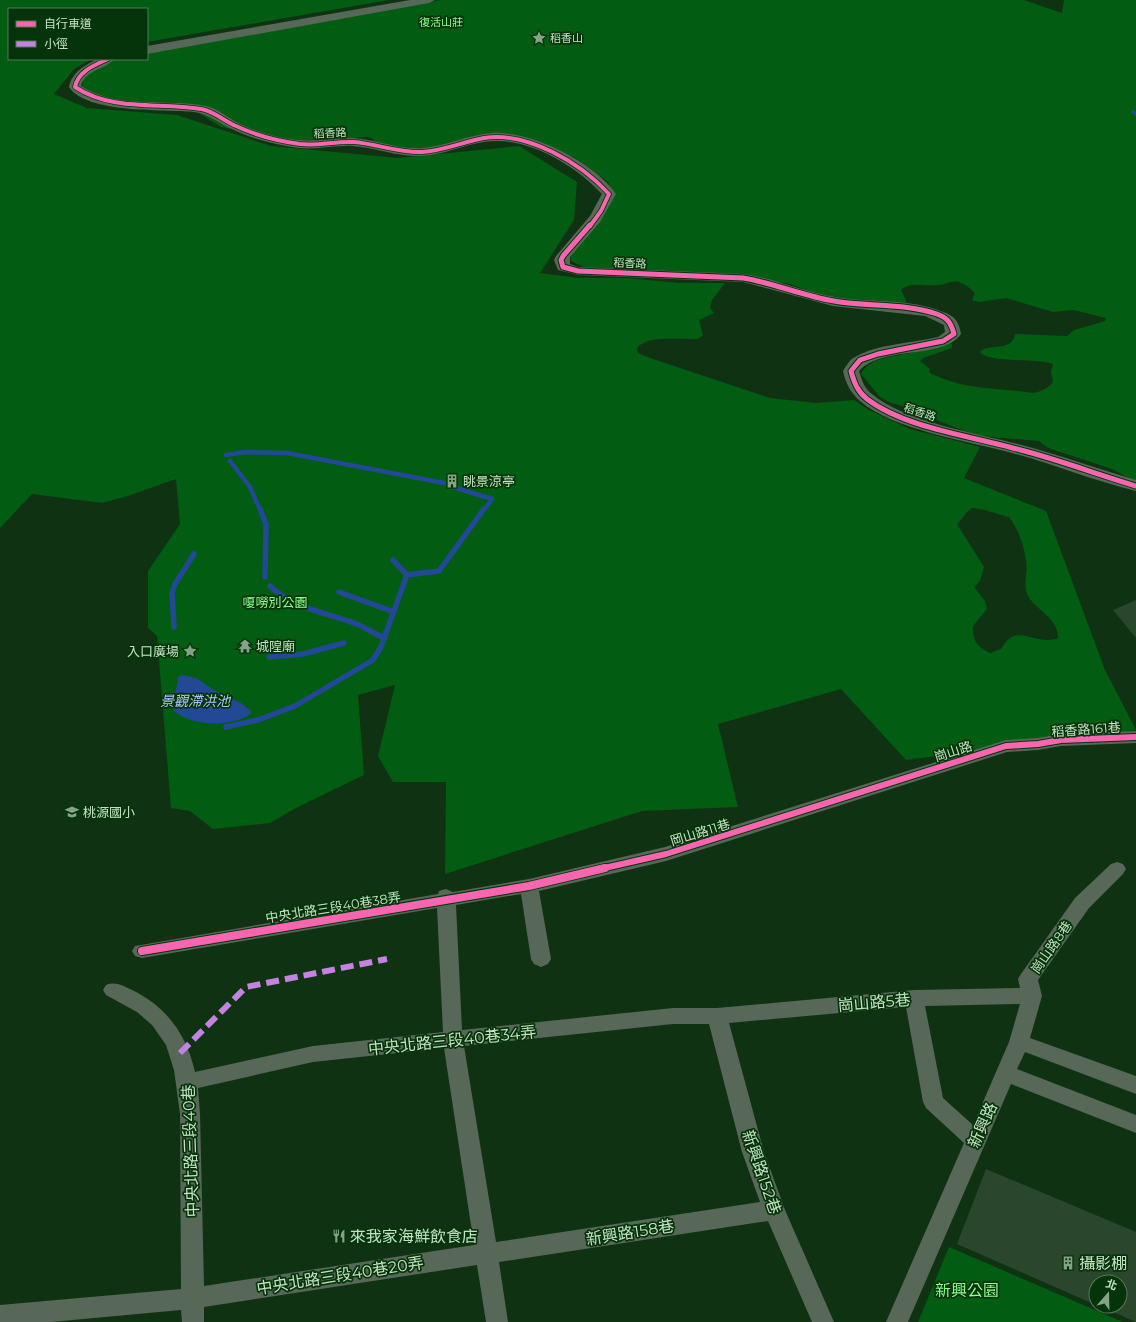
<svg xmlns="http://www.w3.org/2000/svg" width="1136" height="1322" font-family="Montserrat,'Noto Sans TC',sans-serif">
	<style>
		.green { fill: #025c12; fill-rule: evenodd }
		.water { fill: #234896 }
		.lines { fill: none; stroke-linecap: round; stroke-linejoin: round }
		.stream-far2 { stroke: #234896; stroke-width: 3.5 }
		.stream-far1 { stroke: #234896; stroke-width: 4.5 }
		.stream { stroke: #234896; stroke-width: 5.5 }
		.building { fill: #2a462d }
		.minor { fill: #576758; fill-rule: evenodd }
		.tertiary { fill: #576758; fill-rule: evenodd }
		.quiet { stroke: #c483df; stroke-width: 6; stroke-dasharray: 13 6; stroke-linecap: butt }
		.cycleway-far3-casing { stroke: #05340a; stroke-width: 5.5 }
		.cycleway-far2-casing { stroke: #05340a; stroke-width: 7 }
		.cycleway-far1-casing { stroke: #05340a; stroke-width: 8 }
		.cycleway-casing { stroke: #05340a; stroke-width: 10 }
		.cycleway-far3 { stroke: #f766af; stroke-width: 4 }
		.cycleway-far2 { stroke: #f766af; stroke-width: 5 }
		.cycleway-far1 { stroke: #f766af; stroke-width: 6 }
		.cycleway { stroke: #f766af; stroke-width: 8 }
		.labels { text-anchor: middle; stroke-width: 3.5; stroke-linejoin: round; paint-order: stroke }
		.far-park-label { font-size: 11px; fill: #8dff8f; stroke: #05340a }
		.far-poi-label { font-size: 11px; fill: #c4e2c3; stroke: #05340a; text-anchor: start }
		.far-street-label { font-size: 11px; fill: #c4e2c3; stroke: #05340a }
		.poi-label { font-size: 13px; fill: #c4e2c3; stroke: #05340a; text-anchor: start }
		.park-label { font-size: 13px; fill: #8dff8f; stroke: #05340a }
		.street-label { font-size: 13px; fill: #c4e2c3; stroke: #05340a }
		.water-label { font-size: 14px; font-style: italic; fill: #aec5f5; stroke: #05340a }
		.near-street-label { font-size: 16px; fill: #c4e2c3; stroke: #05340a }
		.near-poi-label { font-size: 16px; fill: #c4e2c3; stroke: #05340a; text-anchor: start }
		.near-park-label { font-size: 16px; fill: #8dff8f; stroke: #05340a }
	</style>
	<rect width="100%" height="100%" fill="#0f3213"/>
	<!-- green -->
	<path class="green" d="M 0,0 L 389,0 L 147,42 L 147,9 L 9,9 L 9,59 L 92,59 L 74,69 L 54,94 L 87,108 L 177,115 L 271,146 L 398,158 L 519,146 L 577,182 L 574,220 L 540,273 L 578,278 L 626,278 L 679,283 L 725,283 L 712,300 L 710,308 L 714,313 L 699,320 L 703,335 L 698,339 C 681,340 647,335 637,348 L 638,353 L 650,358 L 770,398 L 816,403 L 854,400 L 869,410 L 910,429 L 980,447 L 964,478 L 1046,511 L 1105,670 L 1136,730 L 906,760 L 841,689 L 718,724 L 738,807 L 642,811 L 445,874 L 446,782 L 393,782 L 378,756 L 395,685 L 358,695 L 364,775 L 298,807 L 270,823 L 213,829 L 190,811 L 171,808 L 157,636 L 148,628 L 148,571 L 180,524 L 176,479 L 128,496 L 102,503 L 32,494 L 0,528 ZM 972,508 C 985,509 996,514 1009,517 C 1018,529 1024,545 1026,560 C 1028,570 1024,581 1026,591 C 1031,609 1058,615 1058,638 C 1035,647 1017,620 1001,649 L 990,653 C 976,646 973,641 973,626 L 987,609 L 985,601 L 974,587 L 980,581 L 984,567 L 957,524 C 963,519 965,512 972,508 Z
		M 440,0 L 1024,0 L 1062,13 L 1064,0 L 1136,0 L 1136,482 L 1112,469 L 1048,448 L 1039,441 L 978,436 L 941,422 L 919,411 L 891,403 L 880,397 L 861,374 C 870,355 900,357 917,351 C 927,349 936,345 946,341 L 952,344 L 952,348 L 923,358 L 920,361 L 929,368 L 930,373 C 967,391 995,387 1033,393 C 1042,391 1047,389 1053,382 L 1051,372 L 1053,364 C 1034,357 989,364 980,352 C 989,342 1012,353 1015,334 L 1067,336 L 1074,330 L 1105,321 L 1106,318 L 1073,310 L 1053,312 L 1006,298 L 979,302 L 972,300 L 975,293 C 971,289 965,284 959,282 C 951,280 946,285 938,285 C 926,287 911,281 901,290 L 906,300 L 906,304 L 867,304 L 819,295 L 787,283 L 586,268 L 571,261 L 570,252 C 584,238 621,205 608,182 L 574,157 L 510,136 L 426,152 L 376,143 L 372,138 L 367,137 L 294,141 L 221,127 L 194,110 L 100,98 L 82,88 L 84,76 L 113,59 L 147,59 L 147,52 Z
		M 949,1247 L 1123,1322 L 918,1322 Z"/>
	<!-- water -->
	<path class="water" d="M 182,675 L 196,678 L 214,690 L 241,703 L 251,711 L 250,714 C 233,728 188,726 173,710 L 178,677 Z"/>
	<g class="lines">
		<!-- stream-far2 -->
		<path class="stream-far2" d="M 1133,112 L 1136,114"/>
		<!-- stream-far1 -->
		<path class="stream-far1" d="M 226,455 L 245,452 L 287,453 L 444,483
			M 230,461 L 250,487 L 260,510
			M 453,487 L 492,499 L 484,510"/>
		<!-- stream -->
		<path class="stream" d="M 260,509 L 266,524 L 265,577
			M 393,560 L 407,575
			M 270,586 C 295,609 324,612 354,623 C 365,627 374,634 385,638
			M 339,592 L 394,612
			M 174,627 L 172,593 L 175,584 L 194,554
			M 383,641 L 407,575 L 439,571 L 484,509
			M 269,657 L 303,654 L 344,643
			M 226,727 L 258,720 L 295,706 L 373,660 L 382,645"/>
	</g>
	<!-- building -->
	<path class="building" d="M 1136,600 L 1136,638 L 1113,610 Z
		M 986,1169 L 1136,1232 L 1136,1322 L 1099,1306 L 1120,1306 L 1120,1282 L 1096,1282 L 1096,1305 L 957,1244 Z"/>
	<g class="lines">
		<!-- minor -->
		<path class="minor" d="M 1136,731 L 1136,743 L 1061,746 L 1038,750 L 1007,752 L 666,861 L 539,891 L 551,959 L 548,964 L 541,967 L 534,964 L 531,959 L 521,894 L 456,905 L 462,1030 L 673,1008 L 717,1008 L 914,990 L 1020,988 L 1018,979 L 1021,974 L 1075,898 L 1111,864 L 1117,862 L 1123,864 L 1126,869 L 1123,874 L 1089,908 L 1038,980 L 1042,996 L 1030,1038 L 1136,1076 L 1136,1094 L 1025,1052 L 1017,1069 L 1136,1115 L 1136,1133 L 1011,1084 L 908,1322 L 886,1322 L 964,1143 L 926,1108 L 923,1102 L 906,1007 L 729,1023 L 764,1152 L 785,1210 L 834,1322 L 812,1322 L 768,1221 L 499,1262 L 508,1322 L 486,1322 L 477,1265 L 204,1307 L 204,1322 L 182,1322 L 181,1310 L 51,1322 L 0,1322 L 0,1305 L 181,1289 L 180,1114 L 174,1070 L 166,1045 L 152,1025 L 137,1012 L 106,995 L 103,990 L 106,985 C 116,981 123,986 132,990 C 166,1006 187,1035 195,1072 L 313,1046 L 443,1032 L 437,908 L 142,958 L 135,956 L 132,951 L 135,946 L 438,894 L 439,891 L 446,889 L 453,892 L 529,879 L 665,847 L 1006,740 L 1038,738 L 1061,734 ZM 1020,1004 L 1009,1042 L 973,1125 L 943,1098 L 925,1006 ZM 673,1024 L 709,1024 L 742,1152 L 760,1202 L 496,1242 L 464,1046 ZM 444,1048 L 474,1245 L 204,1286 L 200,1114 L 198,1088 L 313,1062 Z"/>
		<!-- tertiary -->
		<path class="tertiary" d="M 410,0 L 435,0 L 429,3 L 147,54 L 147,46 Z
			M 98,59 L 114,59 C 106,70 85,69 81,86 C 119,110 165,98 206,106 C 218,109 227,117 238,123 C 257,132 279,138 299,140 C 318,142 336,137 354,138 C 377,140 400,150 423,148 C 446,146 468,135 491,133 C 530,130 594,162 616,194 L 600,222 L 570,257 L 570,264 L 578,267 L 743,274 C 774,278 803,292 835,297 C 870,303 910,298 943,312 C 955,316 959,322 961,334 C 943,360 883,345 859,371 C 862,381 864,388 872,394 C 905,422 980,434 1022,445 C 1060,455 1098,469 1136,480 L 1136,491 C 1094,481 1053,464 1012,453 C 969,441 893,430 860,401 C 850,392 846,384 843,371 C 846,366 850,359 855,357 C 877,344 913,343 938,337 L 945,332 L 944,325 L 925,316 L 833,306 L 743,282 L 578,275 L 558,270 L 554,260 L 556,256 L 590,216 L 602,194 C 575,165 526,135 484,142 C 463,145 443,155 422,156 C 399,157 376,148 353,146 C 335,145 317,150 299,148 C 276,145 252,139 232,129 C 218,123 209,114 194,112 C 164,109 87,114 69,87 C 72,72 85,65 98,59 Z"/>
		<!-- quiet -->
		<path class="quiet" d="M 180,1053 L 246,987 L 387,959"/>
		<!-- cycleway-far3 casing -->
		<g class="cycleway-far3-casing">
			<path id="cycleway-far3" d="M 108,59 C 95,65 78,71 75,87 C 113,112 158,102 201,109 C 214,111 224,121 236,126 C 255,135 278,141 300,144 C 318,146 336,141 354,142 C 377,144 399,153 422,152 C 443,151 463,142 484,138 C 527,131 581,163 609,194 L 601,211 L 590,226"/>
		</g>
		<!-- cycleway-far2 casing -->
		<g class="cycleway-far2-casing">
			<path id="cycleway-far2" d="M 590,225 L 563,256 L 561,260 L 563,267 L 578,271 L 743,278 C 774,283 803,296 834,301 C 868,307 905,303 937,314 C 948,318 951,323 954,334 L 943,341 L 878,354 L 860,360 L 851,371 C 854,382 857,391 867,399 C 905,428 971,436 1017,449 C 1057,459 1096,474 1136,486"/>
		</g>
		<!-- cycleway-far1 casing -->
		<g class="cycleway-far1-casing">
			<path id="cycleway-far1" d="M 600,869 L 666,854 L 1006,746 L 1038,744 L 1061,740 L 1136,737"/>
		</g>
		<!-- cycleway casing -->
		<g class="cycleway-casing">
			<path id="cycleway" d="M 142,951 L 529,886 L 605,868"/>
		</g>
		<!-- cycleway-far3 -->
		<use href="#cycleway-far3" class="cycleway-far3"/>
		<!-- cycleway-far2 -->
		<use href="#cycleway-far2" class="cycleway-far2"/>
		<!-- cycleway-far1 -->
		<use href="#cycleway-far1" class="cycleway-far1"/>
		<!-- cycleway -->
		<use href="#cycleway" class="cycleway"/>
	</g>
	<!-- icons -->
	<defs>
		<g id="sight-bare" transform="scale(1.08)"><path d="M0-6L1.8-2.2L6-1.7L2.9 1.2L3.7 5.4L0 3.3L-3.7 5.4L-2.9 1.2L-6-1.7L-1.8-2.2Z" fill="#85a485" stroke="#05340a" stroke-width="2.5" paint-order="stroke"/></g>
		<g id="building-bare" transform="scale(1.08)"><path d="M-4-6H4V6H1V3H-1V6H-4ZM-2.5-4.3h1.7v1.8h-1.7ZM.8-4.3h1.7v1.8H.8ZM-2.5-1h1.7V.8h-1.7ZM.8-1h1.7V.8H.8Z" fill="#85a485" stroke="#05340a" stroke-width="2.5" paint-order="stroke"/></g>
		<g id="temple-bare" transform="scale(1.08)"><path d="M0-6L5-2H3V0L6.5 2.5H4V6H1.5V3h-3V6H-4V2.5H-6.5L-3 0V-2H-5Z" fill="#85a485" stroke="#05340a" stroke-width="2.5" paint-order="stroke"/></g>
		<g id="school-bare" transform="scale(1.08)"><path d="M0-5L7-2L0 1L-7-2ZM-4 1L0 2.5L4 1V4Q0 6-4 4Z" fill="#85a485" stroke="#05340a" stroke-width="2.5" paint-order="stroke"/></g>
		<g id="restaurant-bare" transform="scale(1.08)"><path d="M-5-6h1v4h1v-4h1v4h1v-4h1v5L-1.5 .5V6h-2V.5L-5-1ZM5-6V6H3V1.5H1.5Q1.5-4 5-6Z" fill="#85a485" stroke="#05340a" stroke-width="2.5" paint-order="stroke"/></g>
	</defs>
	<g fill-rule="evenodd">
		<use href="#sight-bare" x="539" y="38"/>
		<use href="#building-bare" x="452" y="481"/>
		<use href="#temple-bare" x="245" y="646"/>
		<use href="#sight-bare" x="190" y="651"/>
		<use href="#school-bare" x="72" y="812"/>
		<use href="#restaurant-bare" x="339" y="1236"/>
		<use href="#building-bare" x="1068" y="1263"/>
	</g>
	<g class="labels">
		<!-- far-park labels -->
		<g class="far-park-label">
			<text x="441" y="26">復活山莊</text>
		</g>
		<!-- far-poi labels -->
		<g class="far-poi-label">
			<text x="550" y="42">稻香山</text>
		</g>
		<!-- far-street labels -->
		<g class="far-street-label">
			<text transform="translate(330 133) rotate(-3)" y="4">稻香路</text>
			<text transform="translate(630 263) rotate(3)" y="4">稻香路</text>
			<text transform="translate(920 412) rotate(19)" y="4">稻香路</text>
		</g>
		<!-- poi labels -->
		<g class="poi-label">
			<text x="463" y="486">眺景涼亭</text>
			<text x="256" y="651">城隍廟</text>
			<text x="179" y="656" text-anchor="end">入口廣場</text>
			<text x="83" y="817">桃源國小</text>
		</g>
		<!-- park labels -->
		<g class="park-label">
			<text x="275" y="607">嗄嘮別公園</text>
		</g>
		<!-- street labels -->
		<g class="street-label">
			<text transform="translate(1086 729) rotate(-4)" y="5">稻香路161巷</text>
			<text transform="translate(953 751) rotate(-18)" y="5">崗山路</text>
			<text transform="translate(700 832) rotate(-17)" y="5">岡山路11巷</text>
			<text transform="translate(333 907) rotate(-9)" y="5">中央北路三段40巷38弄</text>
			<text transform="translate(1051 947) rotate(-55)" y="5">崗山路8巷</text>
		</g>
		<!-- water labels -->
		<g class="water-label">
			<text x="195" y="706">景觀滯洪池</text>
		</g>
		<!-- near-street labels -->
		<g class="near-street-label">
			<text transform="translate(874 1002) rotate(-5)" y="6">崗山路5巷</text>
			<text transform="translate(452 1040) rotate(-6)" y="6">中央北路三段40巷34弄</text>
			<text transform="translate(982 1125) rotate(-66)" y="6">新興路</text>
			<text transform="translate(190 1151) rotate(-92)" y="6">中央北路三段40巷</text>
			<text transform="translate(762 1172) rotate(71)" y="6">新興路152巷</text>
			<text transform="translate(630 1232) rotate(-9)" y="6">新興路158巷</text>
			<text transform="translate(340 1275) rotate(-9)" y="6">中央北路三段40巷20弄</text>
		</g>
		<!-- near-poi labels -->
		<g class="near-poi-label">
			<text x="350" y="1242">來我家海鮮飲食店</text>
			<text x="1079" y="1269">攝影棚</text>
		</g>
		<!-- near-park labels -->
		<g class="near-park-label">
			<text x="967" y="1296">新興公園</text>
		</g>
	</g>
	<!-- legend -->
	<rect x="8" y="8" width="140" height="52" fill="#05340a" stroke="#517a54"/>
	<rect x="16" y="21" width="20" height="6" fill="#f766af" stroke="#517a54"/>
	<text x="44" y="28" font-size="12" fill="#c4e2c3">自行車道</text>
	<rect x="16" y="41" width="20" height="6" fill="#c483df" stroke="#517a54"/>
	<text x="44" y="48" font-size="12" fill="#c4e2c3">小徑</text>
	<!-- north arrow -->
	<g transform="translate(1108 1294) rotate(20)"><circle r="19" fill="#05340a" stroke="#517a54"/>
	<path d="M0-3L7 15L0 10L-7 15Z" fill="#85a485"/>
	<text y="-6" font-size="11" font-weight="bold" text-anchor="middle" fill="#c4e2c3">北</text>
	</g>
</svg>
